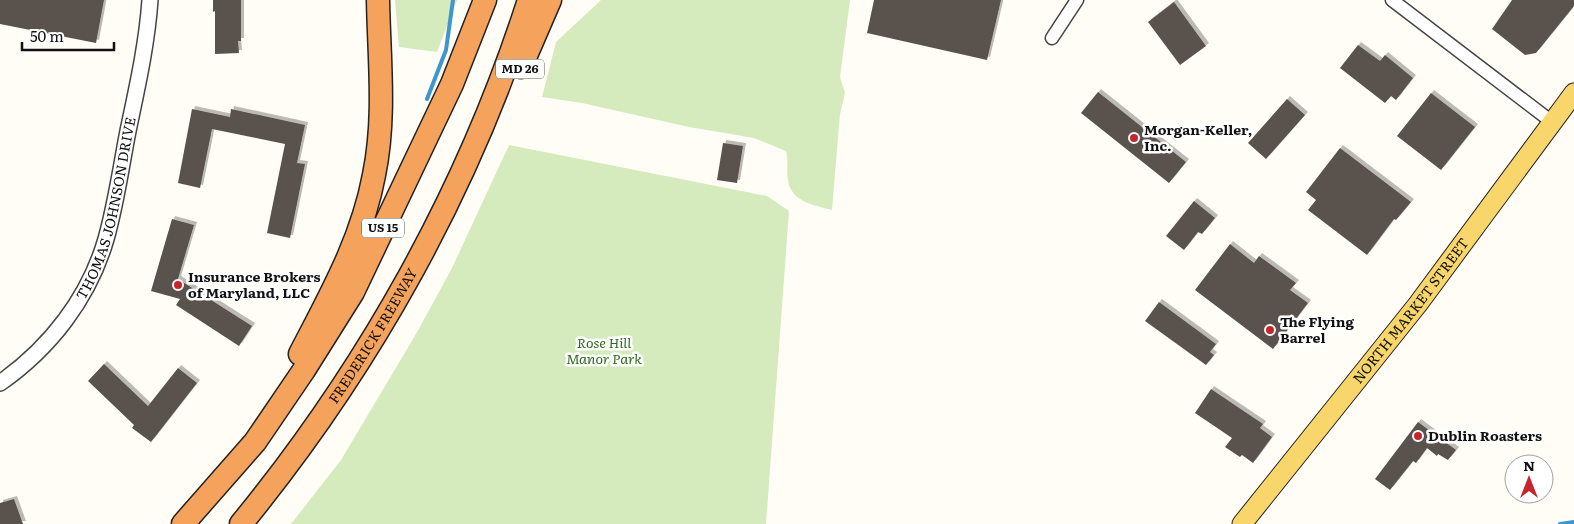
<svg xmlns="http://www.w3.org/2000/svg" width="1574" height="524" font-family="Literata,serif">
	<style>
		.green { fill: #d5ebbd }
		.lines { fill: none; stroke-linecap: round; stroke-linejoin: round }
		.stream { stroke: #3f96cf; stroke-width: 4 }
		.building { fill: #5a524d; filter: url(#shadow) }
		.minor-casing { stroke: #444; stroke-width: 15 }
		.tertiary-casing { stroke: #444; stroke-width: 18 }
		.primary-casing { stroke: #222; stroke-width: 21 }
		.motorway-casing { stroke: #222; stroke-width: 25 }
		.minor { stroke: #fff; stroke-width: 12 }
		.tertiary { stroke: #fff; stroke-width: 15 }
		.primary { stroke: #f9d66b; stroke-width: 19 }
		.motorway { stroke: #f5a25d; stroke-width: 22 }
		.poi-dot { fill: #c4262e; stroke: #fff; stroke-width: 2 }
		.labels { text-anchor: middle; stroke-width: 5; stroke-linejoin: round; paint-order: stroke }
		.shield { fill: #fff; stroke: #585858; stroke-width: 1 }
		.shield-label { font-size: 12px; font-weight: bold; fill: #111 }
		.poi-label { font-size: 14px; font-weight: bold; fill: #111; stroke: #fff; text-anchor: start }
		.street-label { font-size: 14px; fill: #111; stroke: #fff }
		.park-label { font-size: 14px; font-style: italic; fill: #2f6b1f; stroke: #fff }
	</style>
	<defs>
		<filter id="shadow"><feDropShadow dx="3" dy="-3" stdDeviation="0" flood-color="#0004"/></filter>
	</defs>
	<rect width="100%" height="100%" fill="#fffdf5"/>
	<!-- green -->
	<path class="green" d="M 395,0 L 457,0 L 437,52 L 399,47 Z
		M 601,0 L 850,0 L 840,77 L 845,93 L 840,114 L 832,210 C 814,205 791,202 788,180 C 786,169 789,163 786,151 L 754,138 L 689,127 L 582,103 L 542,97 L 556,42 Z
		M 509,145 L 767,196 L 789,211 L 766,524 L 291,524 L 341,460 L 416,334 L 452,268 Z"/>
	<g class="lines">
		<!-- stream -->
		<path class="stream" d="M 427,99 L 446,50 L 453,0
			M 1560,524 L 1574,522"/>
	</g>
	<!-- building -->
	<path class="building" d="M 0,0 L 104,0 L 96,43 L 0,24 Z
		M 213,0 L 241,0 L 241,41 L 238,41 L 239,53 L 215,54 L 215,11 L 213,12 Z
		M 874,0 L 1001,0 L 987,60 L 867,33 Z
		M 1512,0 L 1574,0 L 1574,6 L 1536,53 L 1525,55 L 1492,29 Z
		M 1174,2 L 1206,46 L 1180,65 L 1148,22 Z
		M 1358,45 L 1380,61 L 1385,55 L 1413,78 L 1396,100 L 1391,96 L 1385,103 L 1340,68 Z
		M 1098,92 L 1186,162 L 1169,183 L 1081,113 Z
		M 1431,93 L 1475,127 L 1441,170 L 1397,136 Z
		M 1287,99 L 1305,115 L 1266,159 L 1248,143 Z
		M 192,109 L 230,117 L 231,109 L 305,125 L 297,163 L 305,164 L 290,238 L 267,233 L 285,144 L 212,129 L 200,188 L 178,183 Z
		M 723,143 L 743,146 L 737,183 L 717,180 Z
		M 1340,148 L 1411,202 L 1396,220 L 1394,219 L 1367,255 L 1308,210 L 1316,200 L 1306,192 Z
		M 1194,201 L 1215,218 L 1202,234 L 1198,232 L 1184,250 L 1166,236 Z
		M 172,219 L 194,225 L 178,279 L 252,326 L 239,346 L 176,305 L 180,299 L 151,291 Z
		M 1230,244 L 1254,263 L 1259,256 L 1296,283 L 1290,290 L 1308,303 L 1273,349 L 1195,290 Z
		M 1159,302 L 1216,344 L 1210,352 L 1214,355 L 1206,365 L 1145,321 Z
		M 104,364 L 148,406 L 178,368 L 197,383 L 151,442 L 132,428 L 134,425 L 88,381 Z
		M 1211,389 L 1263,424 L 1260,428 L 1272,437 L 1253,463 L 1242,455 L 1240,457 L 1225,447 L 1232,438 L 1195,413 Z
		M 1418,422 L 1456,450 L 1448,460 L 1438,454 L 1437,456 L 1427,448 L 1416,463 L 1413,461 L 1390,490 L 1375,479 Z
		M 14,499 L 23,524 L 0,524 L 0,503 Z"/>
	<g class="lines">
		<!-- minor casing -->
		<g class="minor-casing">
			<path id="minor" d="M 1392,0 L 1552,122
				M 1052,38 L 1077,0"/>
		</g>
		<!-- tertiary casing -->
		<g class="tertiary-casing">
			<g id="tertiary">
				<path id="s1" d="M 0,383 C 50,348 89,298 106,239 C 116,204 121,167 128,131 C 137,88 147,44 150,0"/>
			</g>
		</g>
		<!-- primary casing -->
		<g class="primary-casing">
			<g id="primary">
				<path id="s2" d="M 1242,524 L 1418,304 L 1574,93"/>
			</g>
		</g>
		<!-- motorway casing -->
		<g class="motorway-casing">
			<g id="motorway">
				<path d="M 521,67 L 550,0"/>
				<path d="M 300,354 C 330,296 362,240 374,175 C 386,117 379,58 378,0"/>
				<path d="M 183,524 L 255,442 L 304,370 L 353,292 L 452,84 L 485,0"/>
				<path id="s3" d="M 241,524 C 368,369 468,191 529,0"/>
			</g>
		</g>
		<!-- minor -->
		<use href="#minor" class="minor"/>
		<!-- tertiary -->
		<use href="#tertiary" class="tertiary"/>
		<!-- primary -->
		<use href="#primary" class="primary"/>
		<!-- motorway -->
		<use href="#motorway" class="motorway"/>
	</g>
	<!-- markers -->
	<g class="poi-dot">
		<circle cx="1134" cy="138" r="5"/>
		<circle cx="178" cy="285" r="5"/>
		<circle cx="1270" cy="330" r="5"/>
		<circle cx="1418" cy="436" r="5"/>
	</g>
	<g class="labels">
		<!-- shield labels -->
		<g class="shield">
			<rect x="496" y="59.5" width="48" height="19" rx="4"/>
			<rect x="362" y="218.5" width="42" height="19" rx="4"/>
		</g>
		<g class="shield-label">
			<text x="520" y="73">MD 26</text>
			<text x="383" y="232">US 15</text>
		</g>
		<!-- poi labels -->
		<g class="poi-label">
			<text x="1144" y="135">Morgan-Keller,<tspan x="1144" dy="16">Inc.</tspan></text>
			<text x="188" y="282">Insurance Brokers<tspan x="188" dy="16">of Maryland, LLC</tspan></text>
			<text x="1280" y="327">The Flying<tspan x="1280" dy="16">Barrel</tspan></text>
			<text x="1428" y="441">Dublin Roasters</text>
		</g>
		<!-- street labels -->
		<g class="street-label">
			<text dy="5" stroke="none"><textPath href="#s1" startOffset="212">THOMAS JOHNSON DRIVE</textPath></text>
			<text dy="5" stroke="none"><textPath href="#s2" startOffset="272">NORTH MARKET STREET</textPath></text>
			<text dy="5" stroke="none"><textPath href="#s3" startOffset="230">FREDERICK FREEWAY</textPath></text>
		</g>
		<!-- park labels -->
		<g class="park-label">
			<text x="604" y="348">Rose Hill<tspan x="604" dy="16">Manor Park</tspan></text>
		</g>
	</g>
	<!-- north arrow -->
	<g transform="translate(1529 479)"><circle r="24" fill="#ffffff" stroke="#a0a0a0"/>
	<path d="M0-4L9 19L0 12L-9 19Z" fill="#c4262e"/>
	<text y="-8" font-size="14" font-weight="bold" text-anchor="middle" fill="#111111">N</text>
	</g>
	<!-- scale -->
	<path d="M22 42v8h92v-8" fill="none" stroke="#111111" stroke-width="2.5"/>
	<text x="30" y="42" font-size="15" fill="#111111" stroke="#ffffff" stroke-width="4" paint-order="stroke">50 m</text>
</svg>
